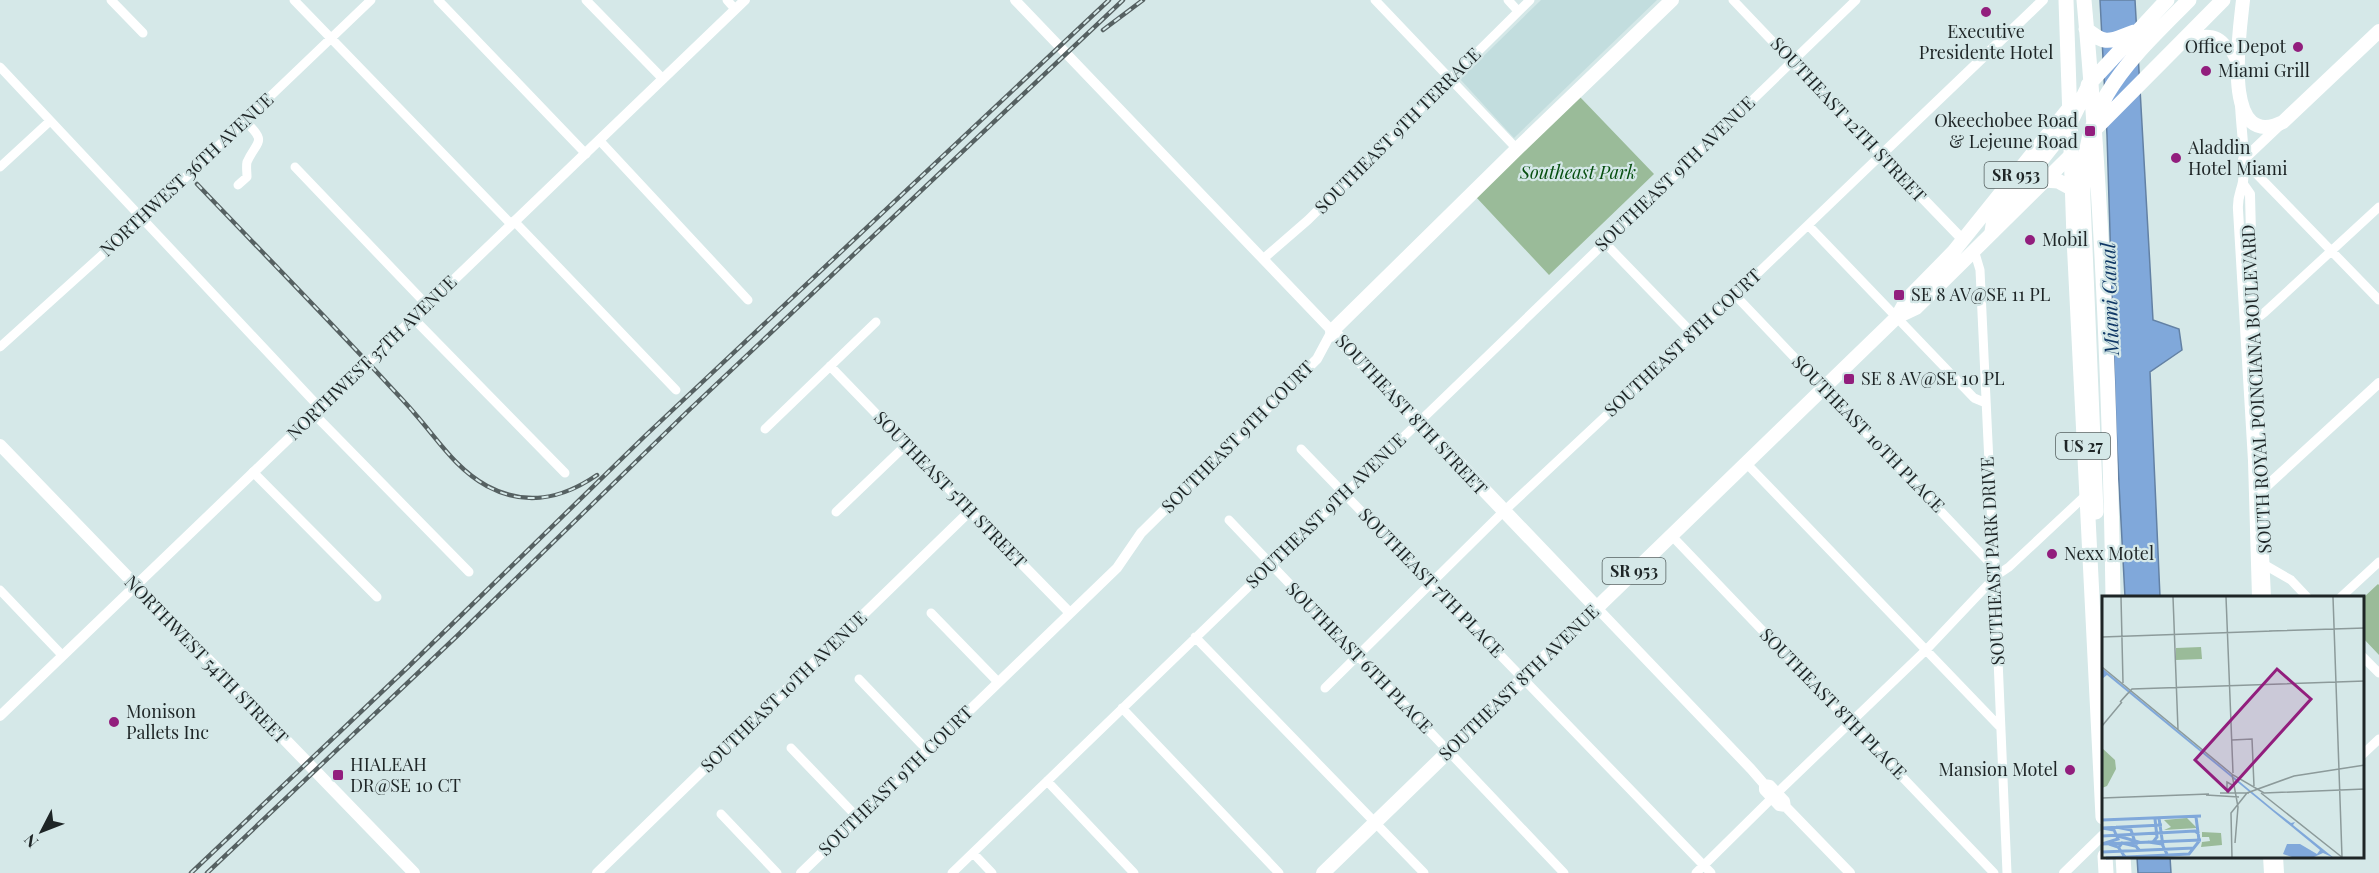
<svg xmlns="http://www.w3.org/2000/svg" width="2379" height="873" font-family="'Playfair Display',serif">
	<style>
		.built { fill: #c2ddde }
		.green { fill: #9abb99 }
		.water { fill: #80a8da; stroke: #6381a4; stroke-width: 1.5 }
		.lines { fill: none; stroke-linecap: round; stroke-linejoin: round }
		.minor { stroke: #fff; stroke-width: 9 }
		.tertiary { stroke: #fff; stroke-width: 10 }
		.secondary { stroke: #fff; stroke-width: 12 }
		.primary { stroke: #fff; stroke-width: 14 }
		.trunk { stroke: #fff; stroke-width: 15 }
		.rail-casing { stroke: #566162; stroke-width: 4.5 }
		.rail { stroke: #d5e8e8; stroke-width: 2; stroke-dasharray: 7; stroke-linecap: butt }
		.poi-dot { fill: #921e7d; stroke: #d5e8e8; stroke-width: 2 }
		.labels { text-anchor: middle; stroke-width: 4.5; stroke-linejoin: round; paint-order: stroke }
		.shield { fill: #d5e8e8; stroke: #556060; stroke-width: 1.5 }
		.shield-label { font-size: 16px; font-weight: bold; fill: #1e2526 }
		.poi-label { font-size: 18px; fill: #1e2526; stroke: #d5e8e8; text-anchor: start }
		.street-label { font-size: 18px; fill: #1e2526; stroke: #d5e8e8 }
		.park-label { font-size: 18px; font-style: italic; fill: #074f10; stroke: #d5e8e8 }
		.water-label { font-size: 20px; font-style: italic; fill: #0f3765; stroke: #d5e8e8 }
		.inset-river { fill: none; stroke: #80a8da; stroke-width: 3 }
		.inset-road { fill: none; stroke: #8c9a9a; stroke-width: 1.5 }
		.view { fill: #921e7d; fill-opacity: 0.15; stroke: #921e7d; stroke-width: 3 }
		.inset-edge { fill: none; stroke: #1e2526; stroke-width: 3 }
	</style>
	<rect width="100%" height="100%" fill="#d5e8e8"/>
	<!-- built -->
	<path class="built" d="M 1541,0 L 1657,0 L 1514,138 L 1460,79 Z"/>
	<!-- green -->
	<path class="green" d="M 1580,97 L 1654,174 L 1549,275 L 1476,197 Z
		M 2378,584 L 2379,585 L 2379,655 L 2362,637 L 2363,598 Z"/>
	<!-- water -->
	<path class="water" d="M 2100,0 L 2135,0 L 2153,320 L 2179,329 L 2182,350 L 2150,372 L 2160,597 L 2125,597 L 2116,427 L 2107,135 Z
		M 2137,857 L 2170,857 L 2171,873 L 2138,873 Z"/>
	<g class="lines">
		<!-- minor -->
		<path class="minor" d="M 111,0 L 143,33
			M 294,0 L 511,224
			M 438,0 L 586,154
			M 586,0 L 663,79
			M 727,0 L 735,9
			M 1375,0 L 1517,149
			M 1508,0 L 1518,11
			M 0,67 L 320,408
			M 600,141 L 748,300
			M 2243,160 L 2379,300
			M 0,167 L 50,121
			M 295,167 L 427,305
			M 238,185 L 247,177 C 247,172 246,167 247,162 C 257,140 268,143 245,121
			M 514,221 L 676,390
			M 1808,225 L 1974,398 L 1986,403
			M 1604,242 L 1693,334
			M 1974,250 L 1980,270 L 1993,549 L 1997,575 L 1995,588 L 2007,873
			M 1263,259 L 1308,220 L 1530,0
			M 1735,295 L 1988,561 L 1994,571
			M 2253,317 L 2260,316 L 2265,312 L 2379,207
			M 413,318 L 565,473
			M 0,347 L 143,218 L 371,0
			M 830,366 L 970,511
			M 314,414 L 469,572
			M 765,429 L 876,322
			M 1301,449 L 1711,873
			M 1746,463 L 2000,727
			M 253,472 L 377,597
			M 836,512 L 906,445
			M 1229,520 L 1564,873
			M 1671,535 L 1994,873
			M 2265,565 L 2291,580 L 2307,597
			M 0,590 L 62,655
			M 2341,597 L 2379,562
			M 931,613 L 998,682
			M 1195,637 L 1424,873
			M 2362,656 L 2379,673
			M 859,679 L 928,751
			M 1325,688 L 1503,512 L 1735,295 L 1881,155 L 1733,0
			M 1122,708 L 1279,873
			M 791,748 L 858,818
			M 2362,755 L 2379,739
			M 1047,781 L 1134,873
			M 1777,793 L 1927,649 L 1997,575 L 2009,567 L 2086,495
			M 721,814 L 777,873
			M 973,853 L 992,873
			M 952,873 L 1856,0
			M 1696,873 L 1772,798"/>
		<!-- tertiary -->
		<path class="tertiary" d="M 2185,38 C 2216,31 2224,34 2237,65
			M 2240,104 C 2241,129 2246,157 2243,182 C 2241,193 2237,196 2238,210 L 2253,461 L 2257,597
			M 2243,160 L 2282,123
			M 2243,184 L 2250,194 L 2253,317 L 2266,597
			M 1963,240 L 1881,155 L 2043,0
			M 2258,494 L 2379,383
			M 1597,608 L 1751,769 L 1764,784 L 1764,790 L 1779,806 L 1786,807
			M 0,716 L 745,0
			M 1764,784 L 1770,785 L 1785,801 L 1786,807 L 1850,873
			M 2268,856 L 2269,873
			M 2278,856 L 2279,873
			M 597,873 L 970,511 L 1070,613
			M 801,873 L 1117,568 L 1141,533 L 1317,359 L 1332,331 L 1015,0
			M 2064,873 L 2103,835"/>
		<!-- secondary -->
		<path class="secondary" d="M 0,445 L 414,873"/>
		<!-- primary -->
		<path class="primary" d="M 2243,0 C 2240,30 2220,153 2283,122 L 2379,31
			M 1897,317 L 1916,308 L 2070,156
			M 1597,608 L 1332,331 L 1517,149 L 1672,0
			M 1323,873 L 1897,317 L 1907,299 L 1954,251 L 2069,108"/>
		<!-- trunk -->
		<path class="trunk" d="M 2066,0 L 2074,238 L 2103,817
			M 2084,0 C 2102,198 2110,398 2113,597
			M 2086,29 C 2107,47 2111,40 2134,32
			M 2088,85 L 2167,0
			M 2095,129 L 2223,0
			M 2045,180 L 2058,181 L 2071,188
			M 1992,232 L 1994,219 L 2069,125 L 2089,85
			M 2096,512 L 2083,200 C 2080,102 2126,64 2189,0
			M 2105,856 L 2106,873
			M 2123,856 L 2124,873"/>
		<!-- rail casing -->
		<g class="rail-casing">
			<path id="rail" d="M 1103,30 L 1143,0
				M 197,184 C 260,250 324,315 386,382 C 396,393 407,404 416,415 C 438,440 456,469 487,486 C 526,507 562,499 597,475
				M 191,873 L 407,668 L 646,435 L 1109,0
				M 207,873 L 457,636 L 687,412 L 1123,0"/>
		</g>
		<!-- rail -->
		<use href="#rail" class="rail"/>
	</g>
	<!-- markers -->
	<g class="poi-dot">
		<circle cx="1986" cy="12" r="6"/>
		<circle cx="2298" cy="47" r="6"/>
		<circle cx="2206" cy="71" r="6"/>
		<rect x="2084" y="125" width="12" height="12" rx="3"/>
		<circle cx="2176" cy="158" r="6"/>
		<circle cx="2030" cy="240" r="6"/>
		<rect x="1893" y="289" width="12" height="12" rx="3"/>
		<rect x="1843" y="373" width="12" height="12" rx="3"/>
		<circle cx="2052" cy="554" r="6"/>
		<circle cx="114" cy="722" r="6"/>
		<circle cx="2070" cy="770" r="6"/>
		<rect x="332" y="769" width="12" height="12" rx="3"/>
	</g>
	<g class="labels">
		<!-- shield labels -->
		<g class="shield">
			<rect x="1984.5" y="162" width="63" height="26" rx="4.5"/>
			<rect x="2056" y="433" width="54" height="26" rx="4.5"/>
			<rect x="1602.5" y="558" width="63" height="26" rx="4.5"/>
		</g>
		<g class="shield-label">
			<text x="2016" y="181">SR 953</text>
			<text x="2083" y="452">US 27</text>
			<text x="1634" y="577">SR 953</text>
		</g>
		<!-- poi labels -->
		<g class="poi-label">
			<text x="1986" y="38" text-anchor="middle">Executive<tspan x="1986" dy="21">Presidente Hotel</tspan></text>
			<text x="2286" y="53" text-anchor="end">Office Depot</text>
			<text x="2218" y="77">Miami Grill</text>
			<text x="2078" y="127" text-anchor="end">Okeechobee Road<tspan x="2078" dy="21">&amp; Lejeune Road</tspan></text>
			<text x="2188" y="154">Aladdin<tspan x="2188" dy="21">Hotel Miami</tspan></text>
			<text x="2042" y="246">Mobil</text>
			<text x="1911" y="301">SE 8 AV@SE 11 PL</text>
			<text x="1861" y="385">SE 8 AV@SE 10 PL</text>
			<text x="2064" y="560">Nexx Motel</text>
			<text x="126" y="718">Monison<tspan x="126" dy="21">Pallets Inc</tspan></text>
			<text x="350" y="771">HIALEAH<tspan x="350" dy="21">DR@SE 10 CT</tspan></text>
			<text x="2058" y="776" text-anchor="end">Mansion Motel</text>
		</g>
		<!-- street labels -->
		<g class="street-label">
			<text transform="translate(1848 120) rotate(47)" y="6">SOUTHEAST 12TH STREET</text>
			<text transform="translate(1398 131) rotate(-45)" y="6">SOUTHEAST 9TH TERRACE</text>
			<text transform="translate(1675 174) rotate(-44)" y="6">SOUTHEAST 9TH AVENUE</text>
			<text transform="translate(187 175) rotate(-43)" y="6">NORTHWEST 36TH AVENUE</text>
			<text transform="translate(1683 343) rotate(-43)" y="6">SOUTHEAST 8TH COURT</text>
			<text transform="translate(372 358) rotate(-44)" y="6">NORTHWEST 37TH AVENUE</text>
			<text transform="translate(2257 389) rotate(-93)" y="6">SOUTH ROYAL POINCIANA BOULEVARD</text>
			<text transform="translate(1411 415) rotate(47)" y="6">SOUTHEAST 8TH STREET</text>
			<text transform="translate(1868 434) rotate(46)" y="6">SOUTHEAST 10TH PLACE</text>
			<text transform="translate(1238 437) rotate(-45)" y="6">SOUTHEAST 9TH COURT</text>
			<text transform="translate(950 490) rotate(46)" y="6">SOUTHEAST 5TH STREET</text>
			<text transform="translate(1326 511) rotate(-44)" y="6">SOUTHEAST 9TH AVENUE</text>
			<text transform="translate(1993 561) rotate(-93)" y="6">SOUTHEAST PARK DRIVE</text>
			<text transform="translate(1431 583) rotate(46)" y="6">SOUTHEAST 7TH PLACE</text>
			<text transform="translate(1359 658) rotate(46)" y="6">SOUTHEAST 6TH PLACE</text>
			<text transform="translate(206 660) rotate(46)" y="6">NORTHWEST 54TH STREET</text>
			<text transform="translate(1519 683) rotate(-44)" y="6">SOUTHEAST 8TH AVENUE</text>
			<text transform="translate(784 692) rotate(-44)" y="6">SOUTHEAST 10TH AVENUE</text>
			<text transform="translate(1833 704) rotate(46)" y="6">SOUTHEAST 8TH PLACE</text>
			<text transform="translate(896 781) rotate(-44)" y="6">SOUTHEAST 9TH COURT</text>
		</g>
		<!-- park labels -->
		<g class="park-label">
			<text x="1578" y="179">Southeast Park</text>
		</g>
		<!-- water labels -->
		<g class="water-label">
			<text transform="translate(2110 299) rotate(-92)" y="7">Miami Canal</text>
		</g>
	</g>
	<!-- overview -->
	<g transform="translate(2102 596)">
		<rect width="262" height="262" fill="#d5e8e8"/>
		<path d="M 99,51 L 100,63 L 74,64 L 74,52 ZM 0,152 L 13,164 L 14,173 L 5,190 L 0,192 ZM 85,222 L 95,232 L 62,234 L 69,231 L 62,224 ZM 100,236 L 119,237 L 120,249 L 99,251 L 100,246 L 108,245 L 107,241 L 100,241 Z" fill="#9abb99"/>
		<path d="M 0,72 L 172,214 L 189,227 L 193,226 L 191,229 L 232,262 L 221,257 L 212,261 L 190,261 L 181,258 L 185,248 L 198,248 L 215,258 L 218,254 L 5,79 L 0,83 Z" fill="#80a8da"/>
		<path class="inset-river" d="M 94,221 L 97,244M 57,222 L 61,250M 0,224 L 99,220M 14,231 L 29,234 L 33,246M 0,232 L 12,234 L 16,243 L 0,248M 0,232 L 60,229M 0,240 L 93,235 L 97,238M 16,240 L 37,246 L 33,249 L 37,254M 46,246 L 60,248 L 65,258M 51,246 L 55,241 L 53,223M 0,248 L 99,244M 7,248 L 16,251 L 23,261M 17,251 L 20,247 L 33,250M 0,256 L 92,252M 4,262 L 87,258 L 98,244"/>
		<path class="inset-road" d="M 19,1 L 21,87M 71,1 L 76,134M 124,1 L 131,177M 231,1 L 240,261M 167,35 L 263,32M 0,41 L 171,35M 0,71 L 131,179 L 162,197 L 263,193M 26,97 L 18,106 L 30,93 L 263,85M 0,130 L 20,106M 130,144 L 150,143 L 152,190M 130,178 L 136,211 L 133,247M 118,197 L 147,197M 125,197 L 125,186 L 132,190M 159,197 L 241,262M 104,199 L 137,201M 0,202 L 107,198M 130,262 L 129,217 L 145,197 L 192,180 L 263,169"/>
		<path class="view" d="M 175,73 L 209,103 L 126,195 L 93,164 Z"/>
		<rect width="262" height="262" class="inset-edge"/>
	</g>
	<!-- north arrow -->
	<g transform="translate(42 831) rotate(228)" stroke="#d5e8e8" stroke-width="4.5" paint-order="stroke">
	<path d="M0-4.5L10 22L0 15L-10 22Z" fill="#1e2526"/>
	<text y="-9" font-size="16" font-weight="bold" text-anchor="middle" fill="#1e2526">N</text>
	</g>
</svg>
